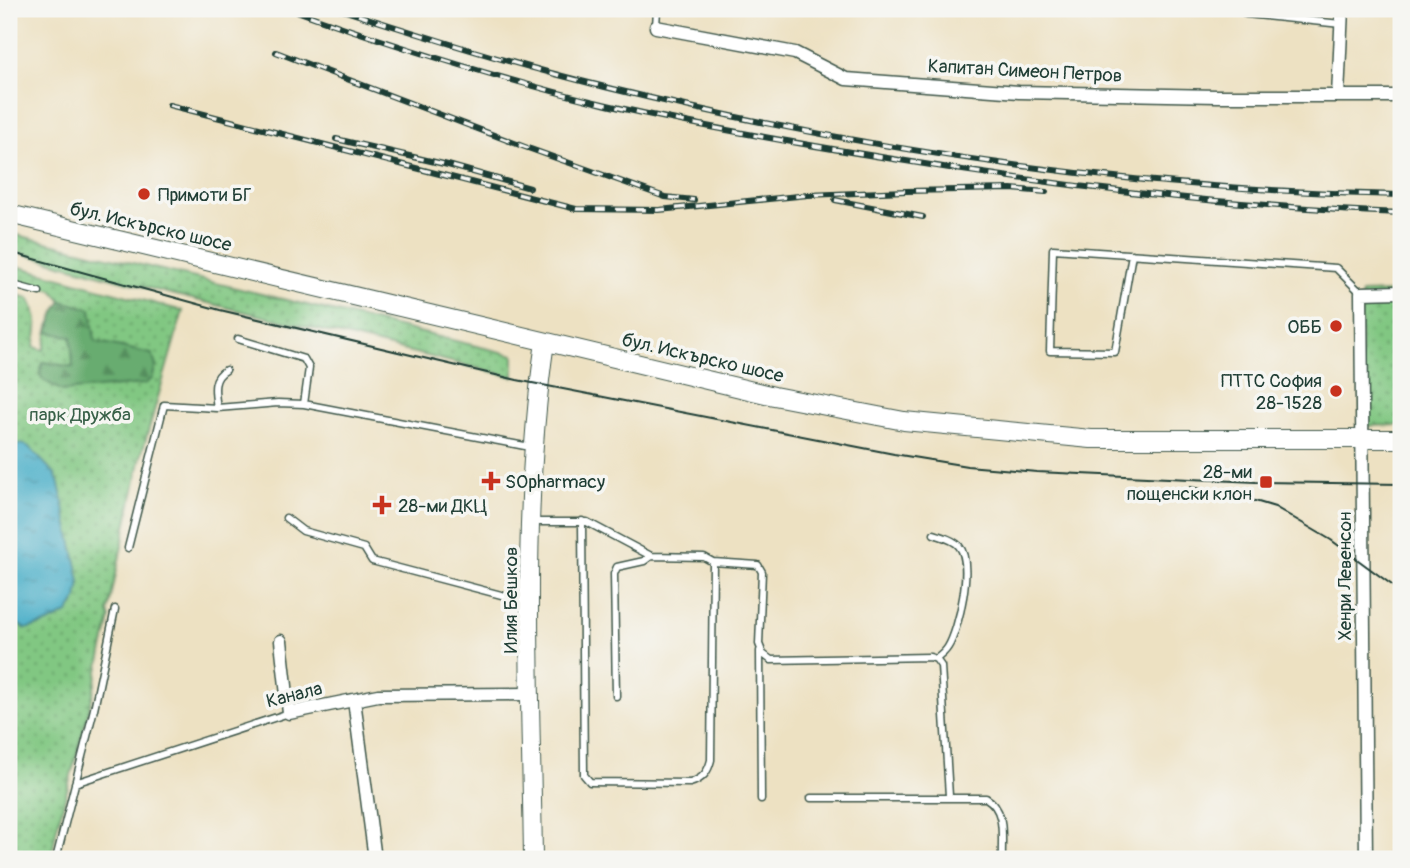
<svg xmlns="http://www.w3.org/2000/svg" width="1410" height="868" font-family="Pangolin,sans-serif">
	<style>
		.grass { fill: url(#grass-dots); stroke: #50825b; stroke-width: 2 }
		.forest { fill: url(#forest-firs); stroke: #447452; stroke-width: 2 }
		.water { fill: url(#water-ripples); stroke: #34767e; stroke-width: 2 }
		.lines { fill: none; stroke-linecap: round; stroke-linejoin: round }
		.lane-casing { stroke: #3e5649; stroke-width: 9 }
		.street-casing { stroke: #3e5649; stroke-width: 15 }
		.secondary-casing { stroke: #3e5649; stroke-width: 20 }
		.lane { stroke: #fff; stroke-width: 6 }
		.street { stroke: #fff; stroke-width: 12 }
		.secondary { stroke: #fff; stroke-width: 18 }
		.tram { stroke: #1f3d34; stroke-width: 2 }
		.rail-casing { stroke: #1f3d34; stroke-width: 6 }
		.rail { stroke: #f6f6f2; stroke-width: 3.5; stroke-dasharray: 10; stroke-linecap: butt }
		.poi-dot { fill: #c8321e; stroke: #f6f6f2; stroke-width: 2.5 }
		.labels { text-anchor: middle; stroke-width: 7; stroke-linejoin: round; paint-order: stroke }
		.street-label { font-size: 19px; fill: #1f3d34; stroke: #f6f6f2 }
		.poi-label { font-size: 19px; fill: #1f3d34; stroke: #f6f6f2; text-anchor: start }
		.park-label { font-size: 19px; fill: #386048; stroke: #f6f6f2 }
	</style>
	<defs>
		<pattern id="grass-dots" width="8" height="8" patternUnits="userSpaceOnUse" patternTransform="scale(1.75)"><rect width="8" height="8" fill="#81c782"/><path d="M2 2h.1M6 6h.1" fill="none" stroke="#69a36b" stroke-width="1.8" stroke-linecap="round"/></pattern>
		<pattern id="forest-firs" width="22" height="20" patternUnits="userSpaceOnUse" patternTransform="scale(1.75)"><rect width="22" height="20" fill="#68ac70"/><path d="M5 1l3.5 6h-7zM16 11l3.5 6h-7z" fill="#558d5d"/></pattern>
		<pattern id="water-ripples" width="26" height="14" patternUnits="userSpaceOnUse" patternTransform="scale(1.75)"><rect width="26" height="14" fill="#49aec8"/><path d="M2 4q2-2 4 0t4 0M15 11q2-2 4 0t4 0" fill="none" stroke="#3c8fa3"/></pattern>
	</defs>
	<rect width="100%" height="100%" fill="#f6f6f2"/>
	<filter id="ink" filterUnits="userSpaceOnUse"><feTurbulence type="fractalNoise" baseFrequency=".0143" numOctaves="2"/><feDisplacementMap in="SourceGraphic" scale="14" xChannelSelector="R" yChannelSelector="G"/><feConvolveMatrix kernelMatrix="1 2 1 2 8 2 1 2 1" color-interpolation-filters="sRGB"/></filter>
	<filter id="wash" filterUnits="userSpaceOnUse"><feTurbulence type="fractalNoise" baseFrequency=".00686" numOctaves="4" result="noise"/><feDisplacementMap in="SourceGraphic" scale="28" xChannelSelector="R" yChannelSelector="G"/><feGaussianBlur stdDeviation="1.57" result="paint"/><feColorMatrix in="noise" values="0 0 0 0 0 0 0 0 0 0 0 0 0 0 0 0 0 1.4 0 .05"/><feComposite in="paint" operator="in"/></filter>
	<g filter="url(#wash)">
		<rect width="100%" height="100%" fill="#ede1c2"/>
		<!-- grass -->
		<path class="grass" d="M 9,233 L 514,355 L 514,377 L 167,293 L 9,250 Z
			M 9,264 L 183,311 L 141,456 L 108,612 L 110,618 L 91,702 L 57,827 L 51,859 L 9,859 L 9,293 L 29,298 C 39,318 39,326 34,347 L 44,350 L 49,326 L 62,301 L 52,290 L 16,280 L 19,271 L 9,268 Z
			M 1401,292 L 1401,425 L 1361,426 L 1361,293 Z"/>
		<!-- forest -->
		<path class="forest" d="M 62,301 L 91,309 L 95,341 L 152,354 L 156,366 L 152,379 L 145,384 L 62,391 L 42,379 L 40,373 L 43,362 L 73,367 L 71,337 L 48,332 L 55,312 Z"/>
		<!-- water -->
		<path class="water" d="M 22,444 L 28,446 L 55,474 L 59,484 L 80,581 L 77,599 L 68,613 L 48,623 L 26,629 L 9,619 L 9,449 L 14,445 Z"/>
	</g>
	<g filter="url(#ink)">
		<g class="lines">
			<!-- lane casing -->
			<g class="lane-casing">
				<path id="lane" d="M 1246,9 L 1246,14 L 1341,24
					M 656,27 L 657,9
					M 1132,254 L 1115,352 L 1050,351 L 1053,249 L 1336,268 L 1361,293
					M 9,284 L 39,292
					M 238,339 L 304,359 L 309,368 L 304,404
					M 217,408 C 215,393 211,378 226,370
					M 286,518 L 303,531 L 364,548 L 372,561 L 528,602
					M 582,521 L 584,775 L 590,782 L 690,783 C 703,779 708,772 711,760 L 713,562
					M 533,522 L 587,522 L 651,556 L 704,557 L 713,562 L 758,565 L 762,572 L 759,644 L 763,654 L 771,660 L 930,657 L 936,659 L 941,666 L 949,796
					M 934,534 C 942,537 953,539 959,546 C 974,563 959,629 948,647 C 945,652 940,656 936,659
					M 128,548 L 164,405 L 217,408 L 278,403 L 304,404 L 530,447
					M 760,651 L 761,799
					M 616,696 L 614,574 L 617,567 L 644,561 L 651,556
					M 75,783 L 289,713
					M 811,798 L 986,798 C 1007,810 1001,838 1002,859
					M 56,859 L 94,709 L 115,609"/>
			</g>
			<!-- street casing -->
			<g class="street-casing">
				<path id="street" d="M 656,27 L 795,53 L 846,79 L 1019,92 L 1217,96 L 1401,96
					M 1338,96 L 1342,9
					M 281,641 L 289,713 L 378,695 L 531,694
					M 354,700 L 375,859
					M 1366,859 L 1361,293 L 1401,292"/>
			</g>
			<!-- secondary casing -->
			<g class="secondary-casing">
				<path id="secondary" d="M 9,214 L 774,396 L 904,421 L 1091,439 L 1401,439
					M 533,859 C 531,687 520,512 545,342"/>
			</g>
			<!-- lane -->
			<use href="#lane" class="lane"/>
			<!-- street -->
			<use href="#street" class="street"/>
			<!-- secondary -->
			<use href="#secondary" class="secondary"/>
			<!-- tram -->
			<path class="tram" d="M 9,252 L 220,310 L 517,380 L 894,454 L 967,466 L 1037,472 L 1256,482 L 1401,484
				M 1190,487 L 1235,495 L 1275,507 L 1331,540 L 1392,585 L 1401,596"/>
			<!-- rail casing -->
			<g class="rail-casing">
				<path id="rail" d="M 291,9 C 394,46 499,79 607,105 C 697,126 789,142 881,157 C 1053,186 1227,206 1401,213
					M 339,9 C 427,37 515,65 605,87 C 865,151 1134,190 1401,195
					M 276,52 L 525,147 L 665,197 L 694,200
					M 169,105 L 576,209 L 659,210 L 808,195 L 906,191 L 1011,189 L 1046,192
					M 336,139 L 448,165 L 530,188
					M 835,200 L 923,217"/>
			</g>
			<!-- rail -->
			<use href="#rail" class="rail"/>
		</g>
	</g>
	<!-- markers -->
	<g class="poi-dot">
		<circle cx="144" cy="194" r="7"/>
		<circle cx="1336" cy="326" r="7"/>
		<circle cx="1336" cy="391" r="7"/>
		<path d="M487.5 470.5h7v7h7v7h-7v7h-7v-7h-7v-7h7z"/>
		<rect x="1259" y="475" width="14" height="14" rx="3.5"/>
		<path d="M378.5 494.5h7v7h7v7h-7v7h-7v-7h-7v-7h7z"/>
	</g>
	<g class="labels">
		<!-- street labels -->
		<g class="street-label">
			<text transform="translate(1025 70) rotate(3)" y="7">Капитан Симеон Петров</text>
			<text transform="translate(151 226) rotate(13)" y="7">бул. Искърско шосе</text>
			<text transform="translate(703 357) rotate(13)" y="7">бул. Искърско шосе</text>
			<text transform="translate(1344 576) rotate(-90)" y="7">Хенри Левенсон</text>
			<text transform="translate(510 600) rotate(-90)" y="7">Илия Бешков</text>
			<text transform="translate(294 694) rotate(-14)" y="7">Канала</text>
		</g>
		<!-- poi labels -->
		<g class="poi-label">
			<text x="158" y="201">Примоти БГ</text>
			<text x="1322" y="333" text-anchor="end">ОББ</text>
			<text x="1322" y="387" text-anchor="end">ПТТС София<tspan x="1322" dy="22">28-1528</tspan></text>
			<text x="1252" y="478" text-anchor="end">28-ми<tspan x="1252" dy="22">пощенски клон</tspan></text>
			<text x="505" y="488">SOpharmacy</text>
			<text x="398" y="512">28-ми ДКЦ</text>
		</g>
		<!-- park labels -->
		<g class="park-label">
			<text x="80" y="421">парк Дружба</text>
		</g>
	</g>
	<!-- margin -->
	<rect width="1410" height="868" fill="none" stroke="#f6f6f2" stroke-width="35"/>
</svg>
